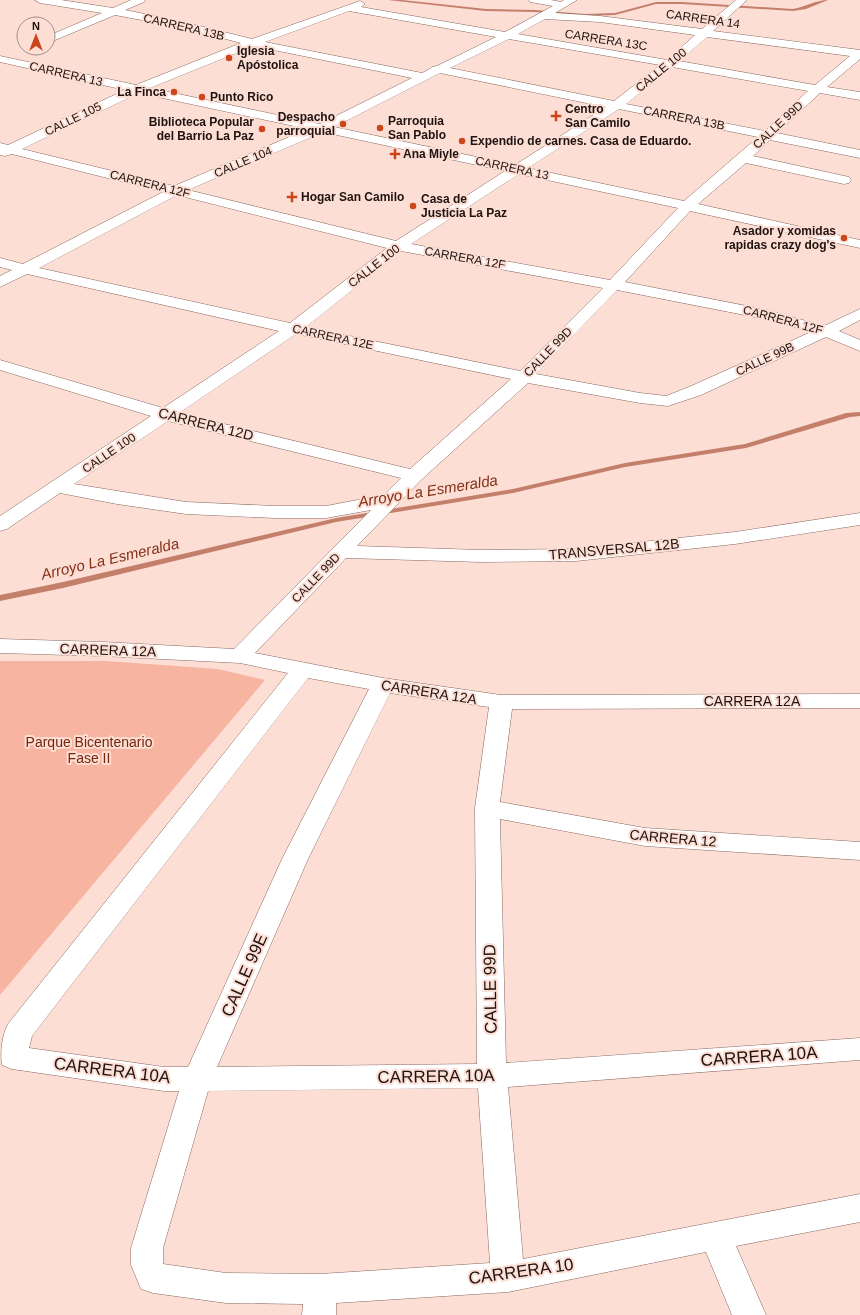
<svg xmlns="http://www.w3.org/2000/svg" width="860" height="1315" font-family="Arial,sans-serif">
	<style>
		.green { fill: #f7b4a1 }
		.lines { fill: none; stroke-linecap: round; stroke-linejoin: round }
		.stream { fill: #c47f6b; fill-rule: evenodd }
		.minor-casing { stroke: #88675e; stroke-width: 1 }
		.minor { fill: #fff; fill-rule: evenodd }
		.poi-dot { fill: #cd451a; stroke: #fcded5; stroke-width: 1.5 }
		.labels { text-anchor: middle; stroke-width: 4; stroke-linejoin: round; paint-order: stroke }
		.far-street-label { font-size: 12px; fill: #1f120f; stroke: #fcded5 }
		.far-poi-label { font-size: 12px; font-weight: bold; fill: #1f120f; stroke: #fcded5; text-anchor: start }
		.street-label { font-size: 14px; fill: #1f120f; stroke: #fcded5 }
		.park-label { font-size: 14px; fill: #77250b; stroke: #fcded5 }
		.water-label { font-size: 15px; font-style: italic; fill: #843018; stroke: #fcded5 }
		.near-street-label { font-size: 17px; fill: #1f120f; stroke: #fcded5 }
	</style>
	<rect width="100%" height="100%" fill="#fcded5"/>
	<!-- green -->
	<path class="green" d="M 0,661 L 106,661 L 218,669 L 265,680 L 0,995 Z"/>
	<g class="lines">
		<!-- stream -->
		<path class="stream" d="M 388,0 L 402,0 L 486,9 L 535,10 L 585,14 L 615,13 L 656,2 L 682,2 L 793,9 C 805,7 816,0 828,0 L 806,9 L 793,11 L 682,4 L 656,4 L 615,15 L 585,16 L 535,12 L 486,11 Z
			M 860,412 L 860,416 L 850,417 L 746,448 L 625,467 L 513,493 L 336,522 L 63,588 L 0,601 L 0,595 L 63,582 L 336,518 L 513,489 L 625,463 L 745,444 L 846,413 Z"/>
		<!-- minor casing -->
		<g class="minor-casing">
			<path id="minor" d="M 35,0 L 61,0 L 113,8 L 131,0 L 145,0 L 144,2 L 125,10 L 184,22 L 252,39 L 360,1 L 365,4 L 361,7 L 505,32 L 553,6 L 530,2 L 529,0 L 551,0 L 561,2 L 564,0 L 577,0 L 555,13 L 600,16 L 702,29 L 736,0 L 747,0 L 713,31 L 860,50 L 860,59 L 827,87 L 860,92 L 860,100 L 820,93 L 777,133 L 860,150 L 860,158 L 770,140 L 753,156 L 849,177 L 851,180 L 849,183 L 844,184 L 746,163 L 698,204 L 860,240 L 860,248 L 690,211 L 625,282 L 767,310 L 824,326 L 860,309 L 860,320 L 839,331 L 860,340 L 860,351 L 826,337 L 701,395 L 668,406 L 640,403 L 528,383 L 421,480 L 357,546 L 481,550 L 576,549 L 735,532 L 860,513 L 860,525 L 735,544 L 576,561 L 481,562 L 346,558 L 255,653 L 383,678 L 501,695 L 860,694 L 860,708 L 512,709 L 500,802 L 645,828 L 860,842 L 860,860 L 645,846 L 500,819 L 506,1063 L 860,1038 L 860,1060 L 508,1087 L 523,1259 L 860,1194 L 860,1222 L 736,1246 L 766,1315 L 732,1315 L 706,1252 L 508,1292 L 336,1303 L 336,1315 L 302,1315 L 303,1304 L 226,1303 L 153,1293 L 141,1289 L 131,1265 L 131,1248 L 179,1091 L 164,1091 L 12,1069 L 2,1065 C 0,1053 2,1035 8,1024 L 288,673 L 240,663 L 103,656 L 0,653 L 0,639 L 103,642 L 234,649 L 371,510 L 326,518 L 275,518 L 186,514 L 117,504 L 60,493 L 7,529 L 0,531 L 0,516 L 151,416 L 0,370 L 0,360 L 163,408 L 279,331 L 27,274 L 0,287 L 0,276 L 12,270 L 0,267 L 0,258 L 23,264 L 163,192 L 12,154 L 5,156 L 0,155 L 0,143 L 8,145 L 125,90 L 0,62 L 0,56 L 136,85 L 241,43 L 184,28 L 115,15 L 48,43 L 48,36 L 102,13 L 40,3 ZM 349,11 L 496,37 L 437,66 L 432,67 L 430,69 L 422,73 L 265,42 ZM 545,19 L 600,22 L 695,35 L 667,60 L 518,34 ZM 707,37 L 850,56 L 815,85 L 679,61 ZM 509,39 L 660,65 L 614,101 L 450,68 ZM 254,46 L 412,78 L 320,124 L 150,88 ZM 672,67 L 808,91 L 765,131 L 626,104 ZM 440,73 L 606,107 L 515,165 L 334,127 ZM 139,93 L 308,129 L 174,186 L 22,149 ZM 619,109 L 758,137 L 684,201 L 528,168 ZM 323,132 L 505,171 L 396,241 L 188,190 ZM 519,174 L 678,208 L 610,280 L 411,244 ZM 177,195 L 387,248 L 290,323 L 39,268 ZM 401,251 L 603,288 L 520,371 L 306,327 ZM 617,290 L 765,319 L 811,332 L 689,387 L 666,396 L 640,393 L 536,374 ZM 296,334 L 511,379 L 410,469 L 179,413 ZM 168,421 L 401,478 L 384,495 L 326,506 L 275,506 L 186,502 L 74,484 ZM 308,678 L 369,689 L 282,859 L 188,1067 L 164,1067 L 29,1048 L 32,1036 ZM 390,693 L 489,707 L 475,808 L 477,1064 L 217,1067 L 308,859 ZM 478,1088 L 490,1263 L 320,1274 L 226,1273 L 163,1264 L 163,1248 L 208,1091 Z"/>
		</g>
		<!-- minor -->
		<use href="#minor" class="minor"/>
	</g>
	<!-- markers -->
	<g class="poi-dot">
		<circle cx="229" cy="58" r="4"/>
		<circle cx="174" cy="92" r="4"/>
		<circle cx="202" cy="97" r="4"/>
		<path d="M554 110h4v4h4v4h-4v4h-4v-4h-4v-4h4z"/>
		<circle cx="343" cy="124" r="4"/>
		<circle cx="380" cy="128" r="4"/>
		<circle cx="262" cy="129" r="4"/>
		<circle cx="462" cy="141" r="4"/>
		<path d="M393 148h4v4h4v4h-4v4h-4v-4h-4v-4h4z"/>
		<path d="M290 191h4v4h4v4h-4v4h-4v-4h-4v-4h4z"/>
		<circle cx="413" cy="206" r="4"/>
		<circle cx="844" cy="238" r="4"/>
	</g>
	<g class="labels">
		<!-- far-street labels -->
		<g class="far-street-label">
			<text transform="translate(703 19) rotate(8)" y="4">CARRERA 14</text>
			<text transform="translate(184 27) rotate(13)" y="4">CARRERA 13B</text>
			<text transform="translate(606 40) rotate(9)" y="4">CARRERA 13C</text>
			<text transform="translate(661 70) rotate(-39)" y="4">CALLE 100</text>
			<text transform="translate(66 74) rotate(13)" y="4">CARRERA 13</text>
			<text transform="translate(684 118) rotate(11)" y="4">CARRERA 13B</text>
			<text transform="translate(73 119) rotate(-26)" y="4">CALLE 105</text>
			<text transform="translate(778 125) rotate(-43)" y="4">CALLE 99D</text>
			<text transform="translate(243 162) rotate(-23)" y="4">CALLE 104</text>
			<text transform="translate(512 168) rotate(12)" y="4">CARRERA 13</text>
			<text transform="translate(150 184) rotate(14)" y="4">CARRERA 12F</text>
			<text transform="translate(465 258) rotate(10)" y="4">CARRERA 12F</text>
			<text transform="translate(374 266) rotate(-38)" y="4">CALLE 100</text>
			<text transform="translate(783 320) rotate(15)" y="4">CARRERA 12F</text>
			<text transform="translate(333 337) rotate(12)" y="4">CARRERA 12E</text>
			<text transform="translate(548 352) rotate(-46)" y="4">CALLE 99D</text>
			<text transform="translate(765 359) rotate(-25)" y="4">CALLE 99B</text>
			<text transform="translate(109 453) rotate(-34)" y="4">CALLE 100</text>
			<text transform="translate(316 578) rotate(-46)" y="4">CALLE 99D</text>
		</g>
		<!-- far-poi labels -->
		<g class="far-poi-label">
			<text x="237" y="55">Iglesia<tspan x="237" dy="14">Apóstolica</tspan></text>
			<text x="166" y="96" text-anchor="end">La Finca</text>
			<text x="210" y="101">Punto Rico</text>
			<text x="565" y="113">Centro<tspan x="565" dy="14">San Camilo</tspan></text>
			<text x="335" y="121" text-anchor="end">Despacho<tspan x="335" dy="14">parroquial</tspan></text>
			<text x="388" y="125">Parroquia<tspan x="388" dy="14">San Pablo</tspan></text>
			<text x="254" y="126" text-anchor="end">Biblioteca Popular<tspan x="254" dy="14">del Barrio La Paz</tspan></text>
			<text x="470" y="145">Expendio de carnes. Casa de Eduardo.</text>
			<text x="403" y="158">Ana Miyle</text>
			<text x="301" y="201">Hogar San Camilo</text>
			<text x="421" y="203">Casa de<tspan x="421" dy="14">Justicia La Paz</tspan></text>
			<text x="836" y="235" text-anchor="end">Asador y xomidas<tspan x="836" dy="14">rapidas crazy dog's</tspan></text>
		</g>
		<!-- street labels -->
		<g class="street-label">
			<text transform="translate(206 424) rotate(14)" y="5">CARRERA 12D</text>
			<text transform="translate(614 549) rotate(-5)" y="5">TRANSVERSAL 12B</text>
			<text transform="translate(108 650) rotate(2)" y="5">CARRERA 12A</text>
			<text transform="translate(429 692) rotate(9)" y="5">CARRERA 12A</text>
			<text x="752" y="706">CARRERA 12A</text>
			<text transform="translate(673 838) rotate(5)" y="5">CARRERA 12</text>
		</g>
		<!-- park labels -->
		<g class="park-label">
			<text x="89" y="747">Parque Bicentenario<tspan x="89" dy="16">Fase II</tspan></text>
		</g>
		<!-- water labels -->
		<g class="water-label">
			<text transform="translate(428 491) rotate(-9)" y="5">Arroyo La Esmeralda</text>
			<text transform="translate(110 559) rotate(-13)" y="5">Arroyo La Esmeralda</text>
		</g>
		<!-- near-street labels -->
		<g class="near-street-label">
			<text transform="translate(244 975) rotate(-66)" y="6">CALLE 99E</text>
			<text transform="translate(490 989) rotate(-91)" y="6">CALLE 99D</text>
			<text transform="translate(759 1056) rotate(-4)" y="6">CARRERA 10A</text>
			<text transform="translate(112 1070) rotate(7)" y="6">CARRERA 10A</text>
			<text transform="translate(436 1076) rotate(-1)" y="6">CARRERA 10A</text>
			<text transform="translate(521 1271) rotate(-8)" y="6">CARRERA 10</text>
		</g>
	</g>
	<!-- north arrow -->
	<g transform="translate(36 36)"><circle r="19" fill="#fcded5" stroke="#a48c86"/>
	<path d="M0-3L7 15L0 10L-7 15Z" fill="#cd451a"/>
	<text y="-6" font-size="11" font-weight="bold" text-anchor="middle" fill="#1f120f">N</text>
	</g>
</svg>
